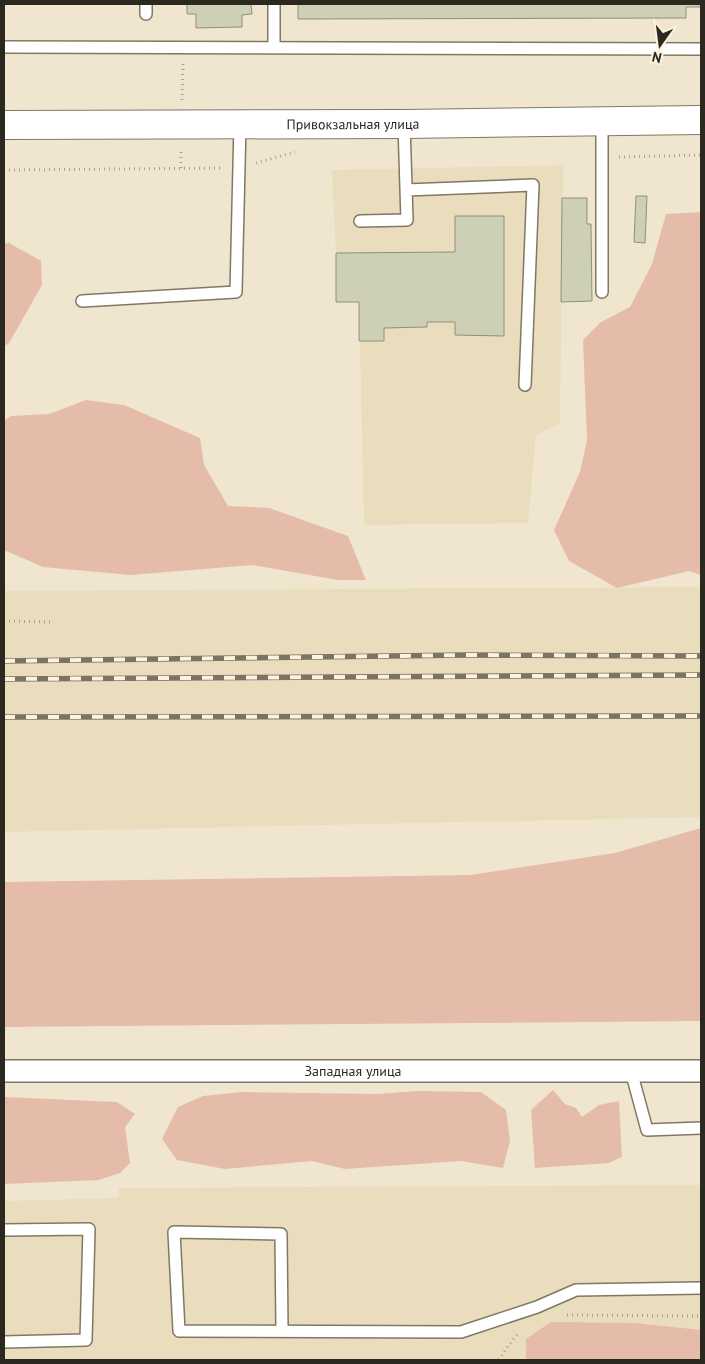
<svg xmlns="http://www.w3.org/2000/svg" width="705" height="1364" font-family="'PT Sans',sans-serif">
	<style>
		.built { fill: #e9ddbe }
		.green { fill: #e5bca9 }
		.building { fill: #cecfb7; stroke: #8f9079 }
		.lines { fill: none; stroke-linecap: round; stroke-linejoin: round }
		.service-casing { stroke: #807863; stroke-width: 14 }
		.minor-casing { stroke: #807863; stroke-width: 24 }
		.secondary-casing { stroke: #807863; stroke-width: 30 }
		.path { stroke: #a9a18f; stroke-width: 3; stroke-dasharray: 1 4; stroke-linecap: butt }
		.service { stroke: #fff; stroke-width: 11 }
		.minor { stroke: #fff; stroke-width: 21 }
		.secondary { stroke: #fff; stroke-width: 28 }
		.rail-casing { stroke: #7a7465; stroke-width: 5.5 }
		.rail { stroke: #fdf3dc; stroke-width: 4; stroke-dasharray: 11; stroke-linecap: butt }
		.labels { text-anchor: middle; stroke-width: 4; stroke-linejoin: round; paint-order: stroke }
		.street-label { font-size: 14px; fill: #2b281f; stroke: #fdf3dc }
	</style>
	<rect width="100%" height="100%" fill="#f0e6cf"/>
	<!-- built -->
	<path class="built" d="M 563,165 L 560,423 L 536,435 L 528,523 L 364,525 L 359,302 L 336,302 L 336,253 L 332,170 Z
		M 701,587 L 701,817 L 4,832 L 4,591 Z
		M 701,1185 L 701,1360 L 4,1360 L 4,1201 L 118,1198 L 119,1188 Z"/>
	<!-- green -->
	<path class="green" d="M 701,212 L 701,575 L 689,571 L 617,588 L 569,561 L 554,530 L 580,472 L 587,440 L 583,340 L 601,322 L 630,307 L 652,264 L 666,214 Z
		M 9,243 L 41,261 L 42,285 L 9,343 L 4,346 L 4,244 Z
		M 86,400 L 124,405 L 200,438 L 204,465 L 228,506 L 269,508 L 348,536 L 366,580 L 338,580 L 253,565 L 130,575 L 43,567 L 4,550 L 4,421 L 11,416 L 49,414 Z
		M 701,828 L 701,1021 L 4,1027 L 4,882 L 470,875 L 615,853 Z
		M 553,1090 L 565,1104 L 576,1108 L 582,1117 L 599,1105 L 619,1101 L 622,1157 L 609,1163 L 535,1168 L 531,1110 Z
		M 418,1091 L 481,1092 L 506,1110 L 510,1141 L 503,1168 L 461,1161 L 345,1169 L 312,1161 L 225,1169 L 177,1160 L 162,1139 L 178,1107 L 203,1096 L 242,1092 L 377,1094 Z
		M 4,1097 L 117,1102 L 135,1114 L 125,1127 L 130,1163 L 120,1173 L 99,1180 L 4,1184 Z
		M 551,1322 L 635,1323 L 701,1330 L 701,1360 L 526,1359 L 526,1339 Z"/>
	<!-- building -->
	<path class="building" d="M 187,4 L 251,4 L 252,14 L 242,15 L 242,27 L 196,28 L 196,14 L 187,14 Z
		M 298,4 L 701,4 L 701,7 L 686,7 L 686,18 L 298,19 Z
		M 636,196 L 647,196 L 645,243 L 634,242 Z
		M 562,198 L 587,198 L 587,224 L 591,224 L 592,301 L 561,302 Z
		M 455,216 L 504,216 L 504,336 L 455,335 L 455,322 L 427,322 L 427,327 L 384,328 L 384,341 L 359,341 L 359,302 L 336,302 L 336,253 L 455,252 Z"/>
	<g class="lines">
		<!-- service casing -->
		<g class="service-casing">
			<path id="service" d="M 274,4 L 274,46
				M 146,14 L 146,4
				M 4,47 L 701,49
				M 602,121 L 602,292
				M 406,190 L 533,185 L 525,385
				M 360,221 L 407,220 L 404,124
				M 82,301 L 236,292 L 240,124
				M 631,1071 L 647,1130 L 701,1128
				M 4,1230 L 89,1229 L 86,1340 L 4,1342
				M 282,1330 L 281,1234 L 174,1232 L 179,1331 L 461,1332 L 537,1307 L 576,1290 L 701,1288"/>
		</g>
		<!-- minor casing -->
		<g class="minor-casing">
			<g id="minor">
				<path id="s1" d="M 4,1071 L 701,1071"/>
			</g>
		</g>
		<!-- secondary casing -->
		<g class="secondary-casing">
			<g id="secondary">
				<path id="s2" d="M 4,125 L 404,124 L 701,120"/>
			</g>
		</g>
		<!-- path -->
		<path class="path" d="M 182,100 L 183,64
			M 619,157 L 701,155
			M 256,163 L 295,152
			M 181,168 L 181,149
			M 4,170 L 223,168
			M 4,621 L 51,622
			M 567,1315 L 701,1316
			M 499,1360 L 508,1346 L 519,1332"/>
		<!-- service -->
		<use href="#service" class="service"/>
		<!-- minor -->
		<use href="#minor" class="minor"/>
		<!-- secondary -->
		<use href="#secondary" class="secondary"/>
		<!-- rail casing -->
		<g class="rail-casing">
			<path id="rail" d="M 4,661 L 468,655 L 701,656
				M 4,679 L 701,675
				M 4,717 L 701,716"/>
		</g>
		<!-- rail -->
		<use href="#rail" class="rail"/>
	</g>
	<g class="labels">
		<!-- street labels -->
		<g class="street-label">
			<text dy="5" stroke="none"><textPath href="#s2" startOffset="349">Привокзальная улица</textPath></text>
			<text dy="5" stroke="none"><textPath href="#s1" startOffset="349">Западная улица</textPath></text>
		</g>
	</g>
	<!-- border -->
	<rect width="705" height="1364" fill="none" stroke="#2b281f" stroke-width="10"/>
	<!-- north arrow -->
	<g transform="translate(660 45) rotate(194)" stroke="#fdf3dc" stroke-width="4" paint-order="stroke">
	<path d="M0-4L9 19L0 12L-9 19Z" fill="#2b281f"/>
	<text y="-8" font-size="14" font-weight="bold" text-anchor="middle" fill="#2b281f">N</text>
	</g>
</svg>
